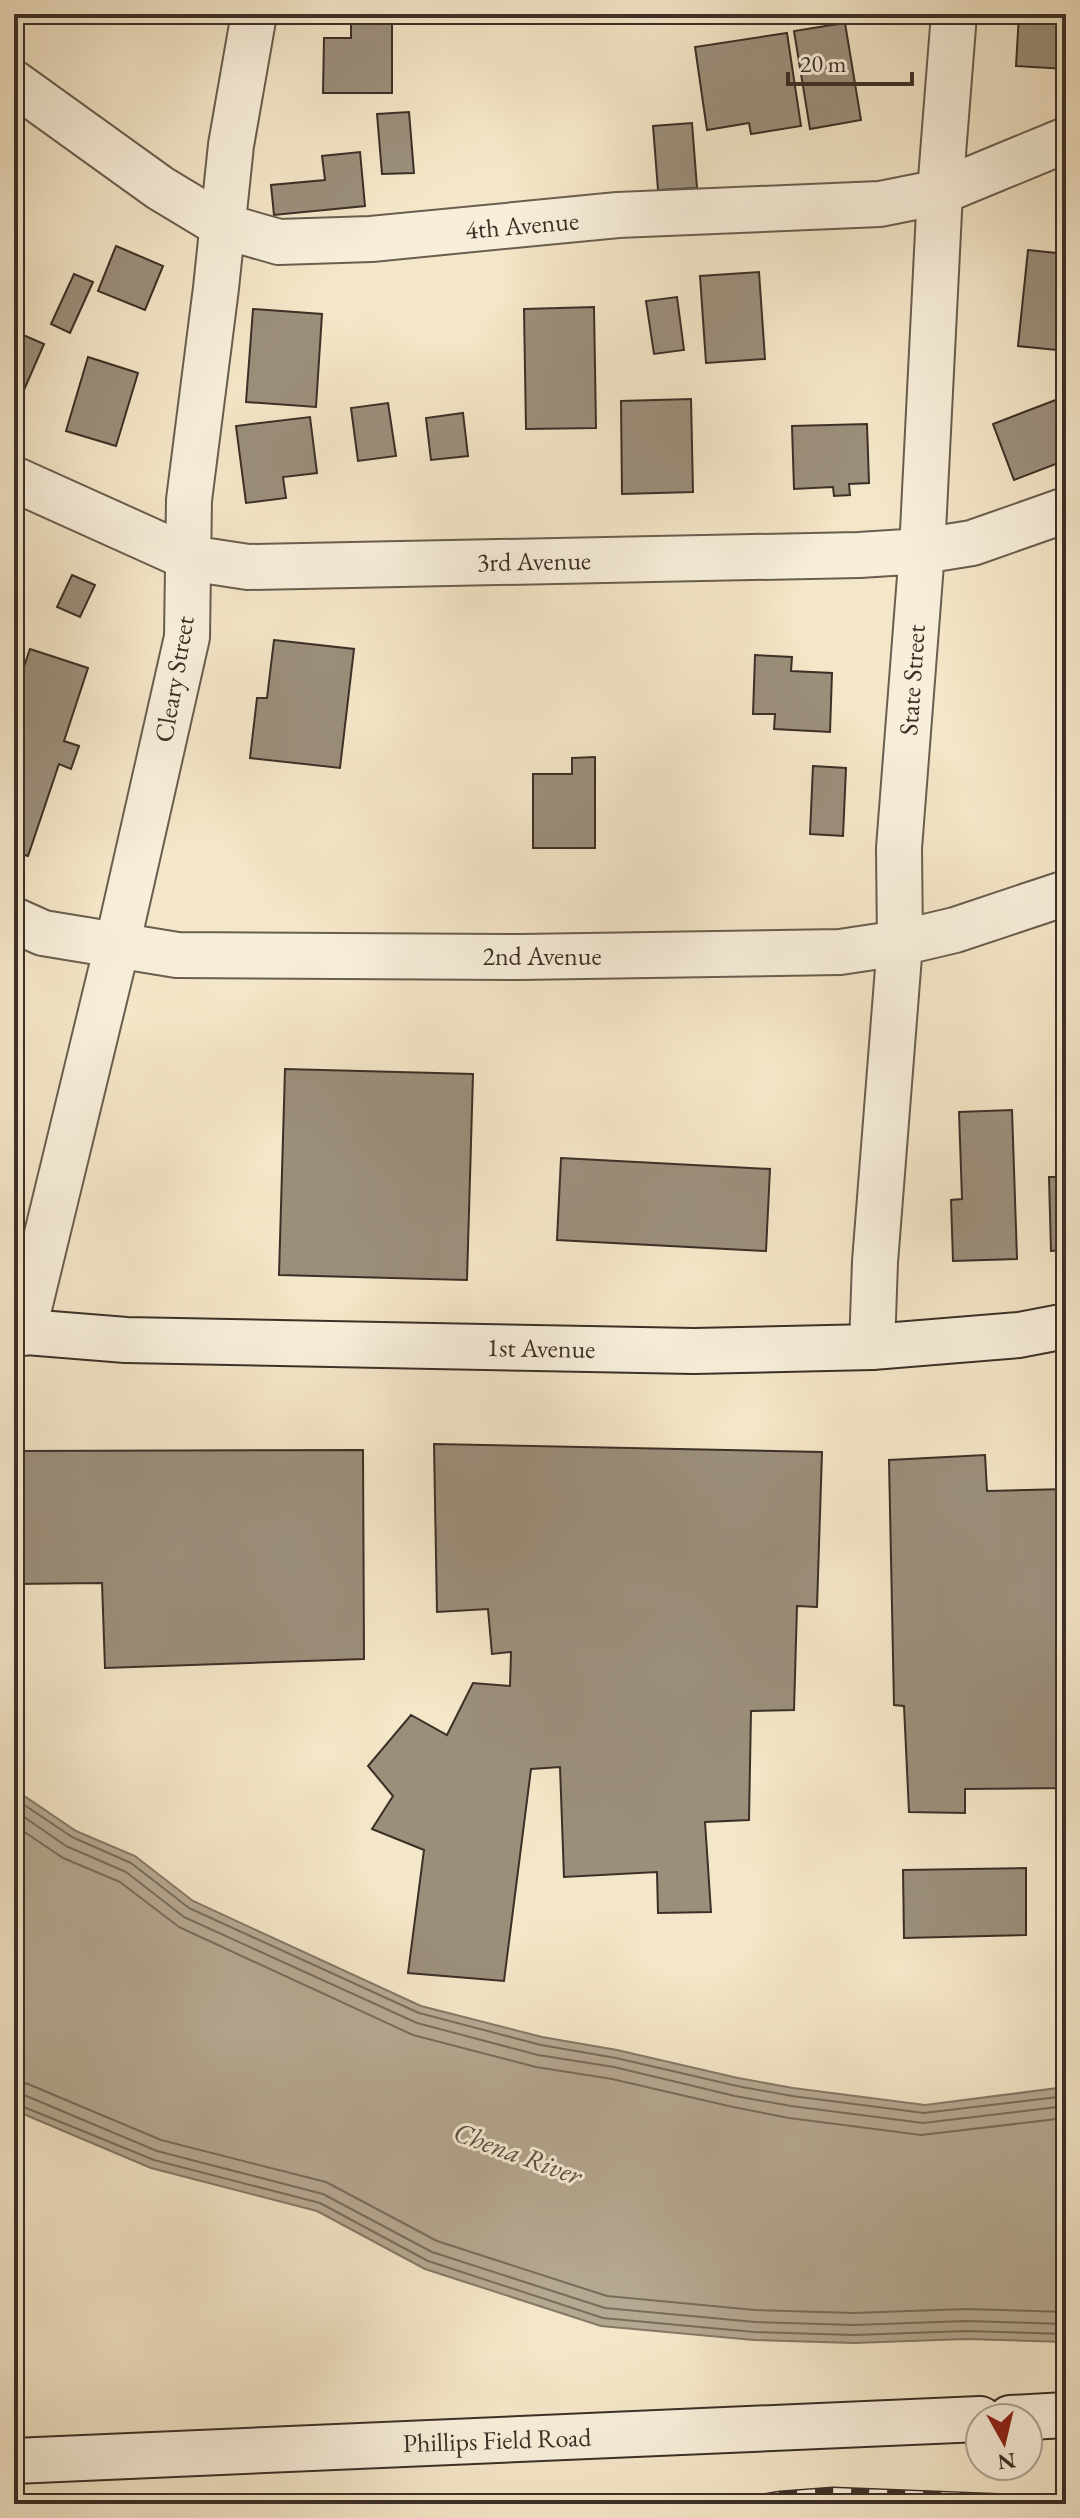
<svg xmlns="http://www.w3.org/2000/svg" width="1080" height="2518" font-family="'EB Garamond',serif">
	<style>
		.water { fill: #b5a891; stroke: #847867; stroke-width: 2 }
		.lines { fill: none; stroke-linecap: round; stroke-linejoin: round }
		.shore { stroke: #786c5c; stroke-width: 2 }
		.building { fill: #9b8f7b; stroke: #3b3027; stroke-width: 2 }
		.street-casing { stroke: #695e4f; stroke-width: 48 }
		.secondary-casing { stroke: #3b3027; stroke-width: 48 }
		.street { stroke: #f8efdb; stroke-width: 44 }
		.secondary { stroke: #f8efdb; stroke-width: 44 }
		.rail-casing { stroke: #3b3027; stroke-width: 9 }
		.rail { stroke: #f8efdb; stroke-width: 6; stroke-dasharray: 18; stroke-linecap: butt }
		.labels { text-anchor: middle; stroke-width: 6; stroke-linejoin: round; paint-order: stroke }
		.street-label { font-size: 26px; fill: #3b3027; stroke: #f8efdb }
		.water-label { font-size: 28px; font-style: italic; fill: #5a4e42; stroke: #f8efdb }
	</style>
	<rect width="100%" height="100%" fill="#f4e6c8"/>
	<filter id="stains"><feTurbulence type="fractalNoise" baseFrequency=".0025" numOctaves="4"/><feColorMatrix values="0 0 0 0 .2 0 0 0 0 .09 0 0 0 0 .02 0 0 0 .5 -.17"/></filter>
	<radialGradient id="worn" r=".72"><stop offset=".6" stop-color="#630" stop-opacity="0"/><stop offset="1" stop-color="#630" stop-opacity=".3"/></radialGradient>
	<!-- water -->
	<path class="water" d="M 14,1789 L 76,1831 L 135,1856 L 193,1901 L 421,2006 L 542,2037 L 617,2050 L 738,2078 L 793,2088 L 925,2105 L 1066,2087 L 1066,2342 L 966,2339 L 854,2343 L 754,2340 L 601,2326 L 425,2269 L 317,2211 L 151,2168 L 14,2110 Z"/>
	<g class="lines">
		<!-- shore -->
		<path class="shore" d="M 14,1798 L 72,1837 L 131,1863 L 189,1908 L 419,2013 L 541,2045 L 616,2058 L 737,2086 L 792,2096 L 924,2113 L 1066,2096
			M 14,1810 L 66,1846 L 126,1872 L 184,1917 L 417,2023 L 538,2055 L 614,2067 L 735,2096 L 791,2106 L 923,2123 L 1066,2106
			M 14,1825 L 63,1858 L 120,1882 L 179,1927 L 413,2035 L 536,2067 L 612,2079 L 733,2107 L 789,2118 L 921,2135 L 1066,2118
			M 14,2081 L 28,2084 L 161,2140 L 326,2182 L 437,2241 L 607,2296 L 755,2310 L 854,2313 L 966,2309 L 1066,2312
			M 14,2093 L 24,2095 L 157,2151 L 323,2194 L 432,2252 L 605,2308 L 755,2322 L 854,2325 L 966,2321 L 1066,2324
			M 14,2103 L 154,2160 L 320,2203 L 428,2261 L 603,2318 L 754,2332 L 854,2335 L 966,2331 L 1066,2334"/>
	</g>
	<!-- building -->
	<path class="building" d="M 351,14 L 392,14 L 392,93 L 323,93 L 324,38 L 351,38 Z
		M 1019,14 L 1066,14 L 1066,69 L 1016,66 Z
		M 845,23 L 861,120 L 810,129 L 794,31 Z
		M 787,33 L 801,126 L 751,134 L 749,123 L 707,130 L 695,47 Z
		M 409,112 L 414,173 L 382,174 L 377,114 Z
		M 692,123 L 697,188 L 658,190 L 653,126 Z
		M 360,152 L 365,206 L 274,215 L 271,185 L 325,180 L 322,156 Z
		M 116,246 L 163,266 L 145,310 L 98,291 Z
		M 1028,250 L 1066,254 L 1066,351 L 1018,346 Z
		M 759,272 L 765,359 L 706,363 L 700,276 Z
		M 74,274 L 93,282 L 70,333 L 51,324 Z
		M 677,297 L 684,350 L 654,354 L 646,301 Z
		M 594,307 L 596,428 L 526,429 L 524,309 Z
		M 253,309 L 322,314 L 316,407 L 246,402 Z
		M 14,331 L 44,344 L 21,397 L 14,394 Z
		M 88,357 L 138,373 L 116,446 L 66,431 Z
		M 1066,396 L 1066,460 L 1014,480 L 993,424 Z
		M 691,399 L 693,492 L 622,494 L 621,401 Z
		M 388,403 L 396,456 L 358,461 L 351,408 Z
		M 463,413 L 468,456 L 431,460 L 426,418 Z
		M 310,417 L 317,473 L 283,477 L 286,498 L 246,503 L 236,426 Z
		M 867,424 L 869,483 L 849,484 L 850,495 L 834,496 L 833,487 L 794,489 L 792,426 Z
		M 72,575 L 95,585 L 80,617 L 57,607 Z
		M 274,640 L 354,649 L 340,768 L 250,758 L 257,698 L 267,698 Z
		M 30,649 L 88,668 L 64,741 L 79,746 L 71,769 L 59,764 L 28,856 L 14,852 L 14,696 Z
		M 755,655 L 792,657 L 791,671 L 832,673 L 830,732 L 774,729 L 775,714 L 753,714 Z
		M 595,757 L 595,848 L 533,848 L 533,774 L 572,774 L 572,758 Z
		M 813,766 L 846,768 L 843,836 L 810,834 Z
		M 285,1069 L 473,1074 L 467,1280 L 279,1275 Z
		M 1012,1110 L 1017,1259 L 953,1261 L 951,1200 L 962,1199 L 959,1112 Z
		M 561,1158 L 770,1169 L 766,1251 L 557,1240 Z
		M 1049,1177 L 1066,1177 L 1066,1250 L 1051,1251 Z
		M 434,1444 L 822,1452 L 817,1607 L 797,1606 L 794,1710 L 751,1711 L 749,1820 L 705,1822 L 711,1912 L 658,1913 L 657,1872 L 564,1877 L 560,1767 L 531,1769 L 504,1981 L 408,1973 L 424,1850 L 372,1829 L 393,1796 L 368,1766 L 411,1715 L 447,1735 L 473,1683 L 510,1686 L 511,1652 L 492,1654 L 488,1609 L 437,1612 Z
		M 363,1450 L 364,1659 L 105,1668 L 102,1583 L 14,1584 L 14,1451 Z
		M 985,1455 L 987,1491 L 1066,1489 L 1066,1788 L 965,1789 L 965,1813 L 909,1812 L 904,1706 L 894,1705 L 889,1460 Z
		M 1026,1868 L 1026,1935 L 904,1938 L 903,1870 Z"/>
	<g class="lines">
		<!-- street casing -->
		<g class="street-casing">
			<path id="street" d="M 14,83 L 160,188 L 223,226 L 279,242 L 371,239 L 618,215 L 880,204 L 940,192 L 1066,140
				M 14,479 L 189,558 L 248,567 L 859,555 L 922,551 L 972,543 L 1066,510
				M 14,920 L 43,933 L 177,955 L 520,957 L 840,952 L 900,943 L 955,930 L 1066,893
				M 23,1333 L 117,946 L 187,637 L 189,500 L 216,288 L 231,145 L 254,14
				M 872,1347 L 875,1262 L 900,943 L 899,848 L 922,551 L 940,192 L 954,14"/>
		</g>
		<!-- secondary casing -->
		<g class="secondary-casing">
			<path id="secondary" d="M 14,1331 L 126,1340 L 694,1351 L 872,1347 L 1019,1335 L 1066,1326
				M 1010,2418 L 1066,2415
				M 14,2461 L 980,2419"/>
		</g>
		<!-- street -->
		<use href="#street" class="street"/>
		<!-- secondary -->
		<use href="#secondary" class="secondary"/>
		<!-- rail casing -->
		<g class="rail-casing">
			<path id="rail" d="M 726,2504 L 780,2495 L 833,2491 L 1066,2500"/>
		</g>
		<!-- rail -->
		<use href="#rail" class="rail"/>
	</g>
	<g class="labels">
		<!-- street labels -->
		<g class="street-label">
			<text transform="translate(522 225) rotate(-5)" y="9">4th Avenue</text>
			<text transform="translate(534 561) rotate(-1)" y="9">3rd Avenue</text>
			<text transform="translate(174 679) rotate(-80)" y="9">Cleary Street</text>
			<text transform="translate(912 680) rotate(-86)" y="9">State Street</text>
			<text x="542" y="965">2nd Avenue</text>
			<text transform="translate(541 1348) rotate(1)" y="9">1st Avenue</text>
			<text transform="translate(497 2440) rotate(-2)" y="9">Phillips Field Road</text>
		</g>
		<!-- water labels -->
		<g class="water-label">
			<text transform="translate(518 2153) rotate(20)" y="10">Chena River</text>
		</g>
	</g>
	<!-- margin -->
	<rect width="1080" height="2518" fill="none" stroke="#f4e6c8" stroke-width="48"/>
	<rect x="16" y="16" width="1048" height="2486" fill="none" stroke="#3b3027" stroke-width="4"/>
	<rect x="24" y="24" width="1032" height="2470" fill="none" stroke="#3b3027" stroke-width="2"/>
	<!-- north arrow -->
	<g transform="translate(1004 2442) rotate(172)"><circle r="38" fill="#f8efdb" stroke="#aca393" stroke-width="2"/>
	<path d="M0-6L14 30L0 20L-14 30Z" fill="#8f2418"/>
	<text y="-12" font-size="22" font-weight="bold" text-anchor="middle" fill="#3b3027">N</text>
	</g>
	<!-- scale -->
	<path d="M788 72v12h124v-12" fill="none" stroke="#3b3027" stroke-width="4"/>
	<text x="800" y="72" font-size="24" fill="#3b3027" stroke="#f8efdb" stroke-width="6" paint-order="stroke">20 m</text>
	<rect width="100%" height="100%" filter="url(#stains)"/>
	<rect width="100%" height="100%" fill="url(#worn)"/>
</svg>
